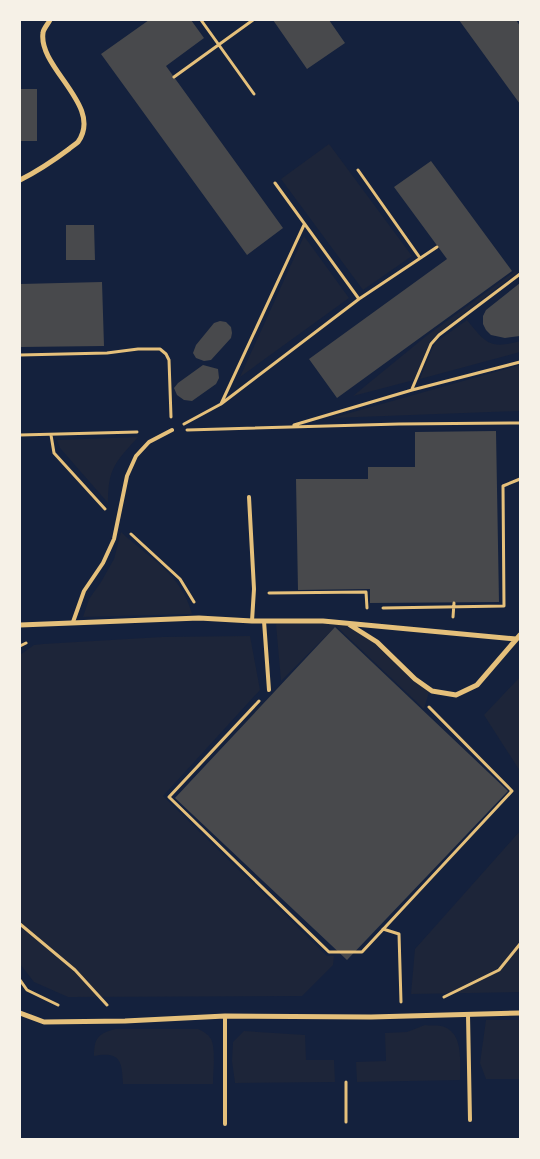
<svg xmlns="http://www.w3.org/2000/svg" width="540" height="1159" font-family="'IBM Plex Sans',sans-serif">
	<style>
		.green { fill: #1d2539 }
		.building { fill: #48494c }
		.lines { fill: none; stroke-linecap: round; stroke-linejoin: round }
		.path { stroke: #e5c07b; stroke-width: 3 }
		.service { stroke: #e5c07b; stroke-width: 4 }
		.minor { stroke: #e5c07b; stroke-width: 5 }
	</style>
	<rect width="100%" height="100%" fill="#14213d"/>
	<!-- green -->
	<path class="green" d="M 329,144 L 412,256 L 363,290 L 281,179 Z
		M 304,236 L 349,298 L 240,377 Z
		M 515,271 L 517,273 L 438,333 L 430,342 L 414,380 L 353,396 L 425,337 Z
		M 467,320 C 485,342 489,350 520,341 L 520,352 L 420,379 L 432,349 L 436,342 Z
		M 520,365 L 520,411 L 332,418 Z
		M 138,437 C 115,463 108,468 108,503 L 60,448 L 57,440 Z
		M 121,532 C 150,559 181,573 192,614 L 83,617 L 89,599 L 101,582 L 114,559 Z
		M 321,622 L 348,625 L 375,644 L 411,679 L 429,692 L 424,709 L 336,626 L 281,681 L 276,624 Z
		M 250,636 L 260,690 L 163,796 L 327,956 L 334,956 L 333,965 L 302,996 L 68,997 L 34,982 L 20,964 L 20,655 L 34,645 L 43,644 L 162,637 Z
		M 520,677 L 520,771 L 484,715 Z
		M 520,831 L 520,992 L 411,994 L 415,949 Z
		M 486,1020 L 520,1020 L 520,1079 L 486,1079 L 480,1063 Z
		M 425,1025 C 430,1026 436,1025 441,1026 C 464,1031 460,1062 460,1080 L 357,1082 L 356,1062 L 386,1061 L 385,1033 L 407,1032 Z
		M 115,1029 L 198,1029 C 203,1031 208,1034 211,1039 C 216,1049 213,1072 213,1084 L 123,1084 C 122,1062 121,1051 94,1056 C 94,1038 98,1034 115,1029 Z
		M 244,1031 L 305,1035 L 306,1060 L 334,1060 L 335,1082 L 235,1083 L 232,1061 L 233,1042 Z"/>
	<!-- building -->
	<path class="building" d="M 149,20 L 191,20 L 204,38 L 166,66 L 283,228 L 247,255 L 101,54 Z
		M 273,20 L 329,20 L 345,43 L 307,69 Z
		M 459,20 L 516,20 L 520,26 L 520,104 Z
		M 20,89 L 37,89 L 37,141 L 20,141 Z
		M 431,161 L 512,271 L 337,398 L 309,359 L 447,259 L 394,187 Z
		M 66,225 L 94,225 L 95,260 L 66,260 Z
		M 102,282 L 104,346 L 20,347 L 20,284 Z
		M 520,283 L 520,336 L 505,338 L 491,335 L 486,330 L 483,324 L 483,316 L 486,310 Z
		M 220,321 L 226,322 L 231,327 L 232,333 L 231,338 L 211,360 L 204,361 L 196,358 L 193,353 L 196,345 L 214,323 Z
		M 203,365 L 218,369 L 219,378 L 216,384 L 192,401 L 184,400 L 177,395 L 174,388 L 178,383 Z
		M 496,431 L 499,602 L 370,603 L 370,589 L 298,590 L 296,479 L 368,479 L 368,467 L 415,467 L 415,432 Z
		M 335,627 L 508,791 L 347,960 L 175,798 Z"/>
	<g class="lines">
		<!-- path -->
		<path class="path" d="M 201,20 L 254,94
			M 174,77 L 253,20
			M 358,170 L 420,258
			M 275,183 L 359,299
			M 304,225 L 221,404 L 359,299 L 437,247
			M 20,355 L 107,353 L 138,349 L 160,349 L 166,354 L 169,360 L 171,417
			M 412,389 L 431,344 L 439,335 L 520,274
			M 184,424 L 221,404
			M 294,425 L 412,390 L 520,362
			M 187,430 L 399,424 L 520,423
			M 20,435 L 137,432
			M 51,435 L 54,453 L 105,509
			M 131,534 L 180,579 L 194,602
			M 269,593 L 366,592 L 367,608
			M 383,608 L 504,606 L 503,486 L 520,479
			M 453,617 L 454,603
			M 20,646 L 26,643
			M 259,701 L 169,797 L 329,952 L 362,952 L 512,791 L 429,707
			M 20,924 L 75,970 L 107,1005
			M 383,929 L 399,934 L 401,1002
			M 20,980 L 27,990 L 58,1005
			M 444,997 L 499,970 L 520,944
			M 346,1122 L 346,1082"/>
		<!-- service -->
		<path class="service" d="M 249,497 L 254,589 L 252,621
			M 264,621 L 269,690
			M 73,622 L 84,591 L 103,563 L 114,539 L 127,476 L 136,456 L 149,442 L 172,430
			M 468,1015 L 470,1120
			M 225,1016 L 225,1124"/>
		<!-- minor -->
		<path class="minor" d="M 20,180 C 38,171 53,161 69,149 C 71,147 76,144 78,142 C 104,106 38,68 43,33 C 43,29 48,24 50,20
			M 20,625 L 199,618 L 252,621 L 323,621 L 516,639
			M 350,625 L 377,642 L 415,679 L 432,691 L 456,695 L 477,685 L 520,635
			M 20,1013 L 44,1022 L 125,1021 L 225,1016 L 371,1017 L 520,1013"/>
	</g>
	<!-- border -->
	<rect width="540" height="1159" fill="none" stroke="#f6f1e7" stroke-width="42"/>
</svg>
